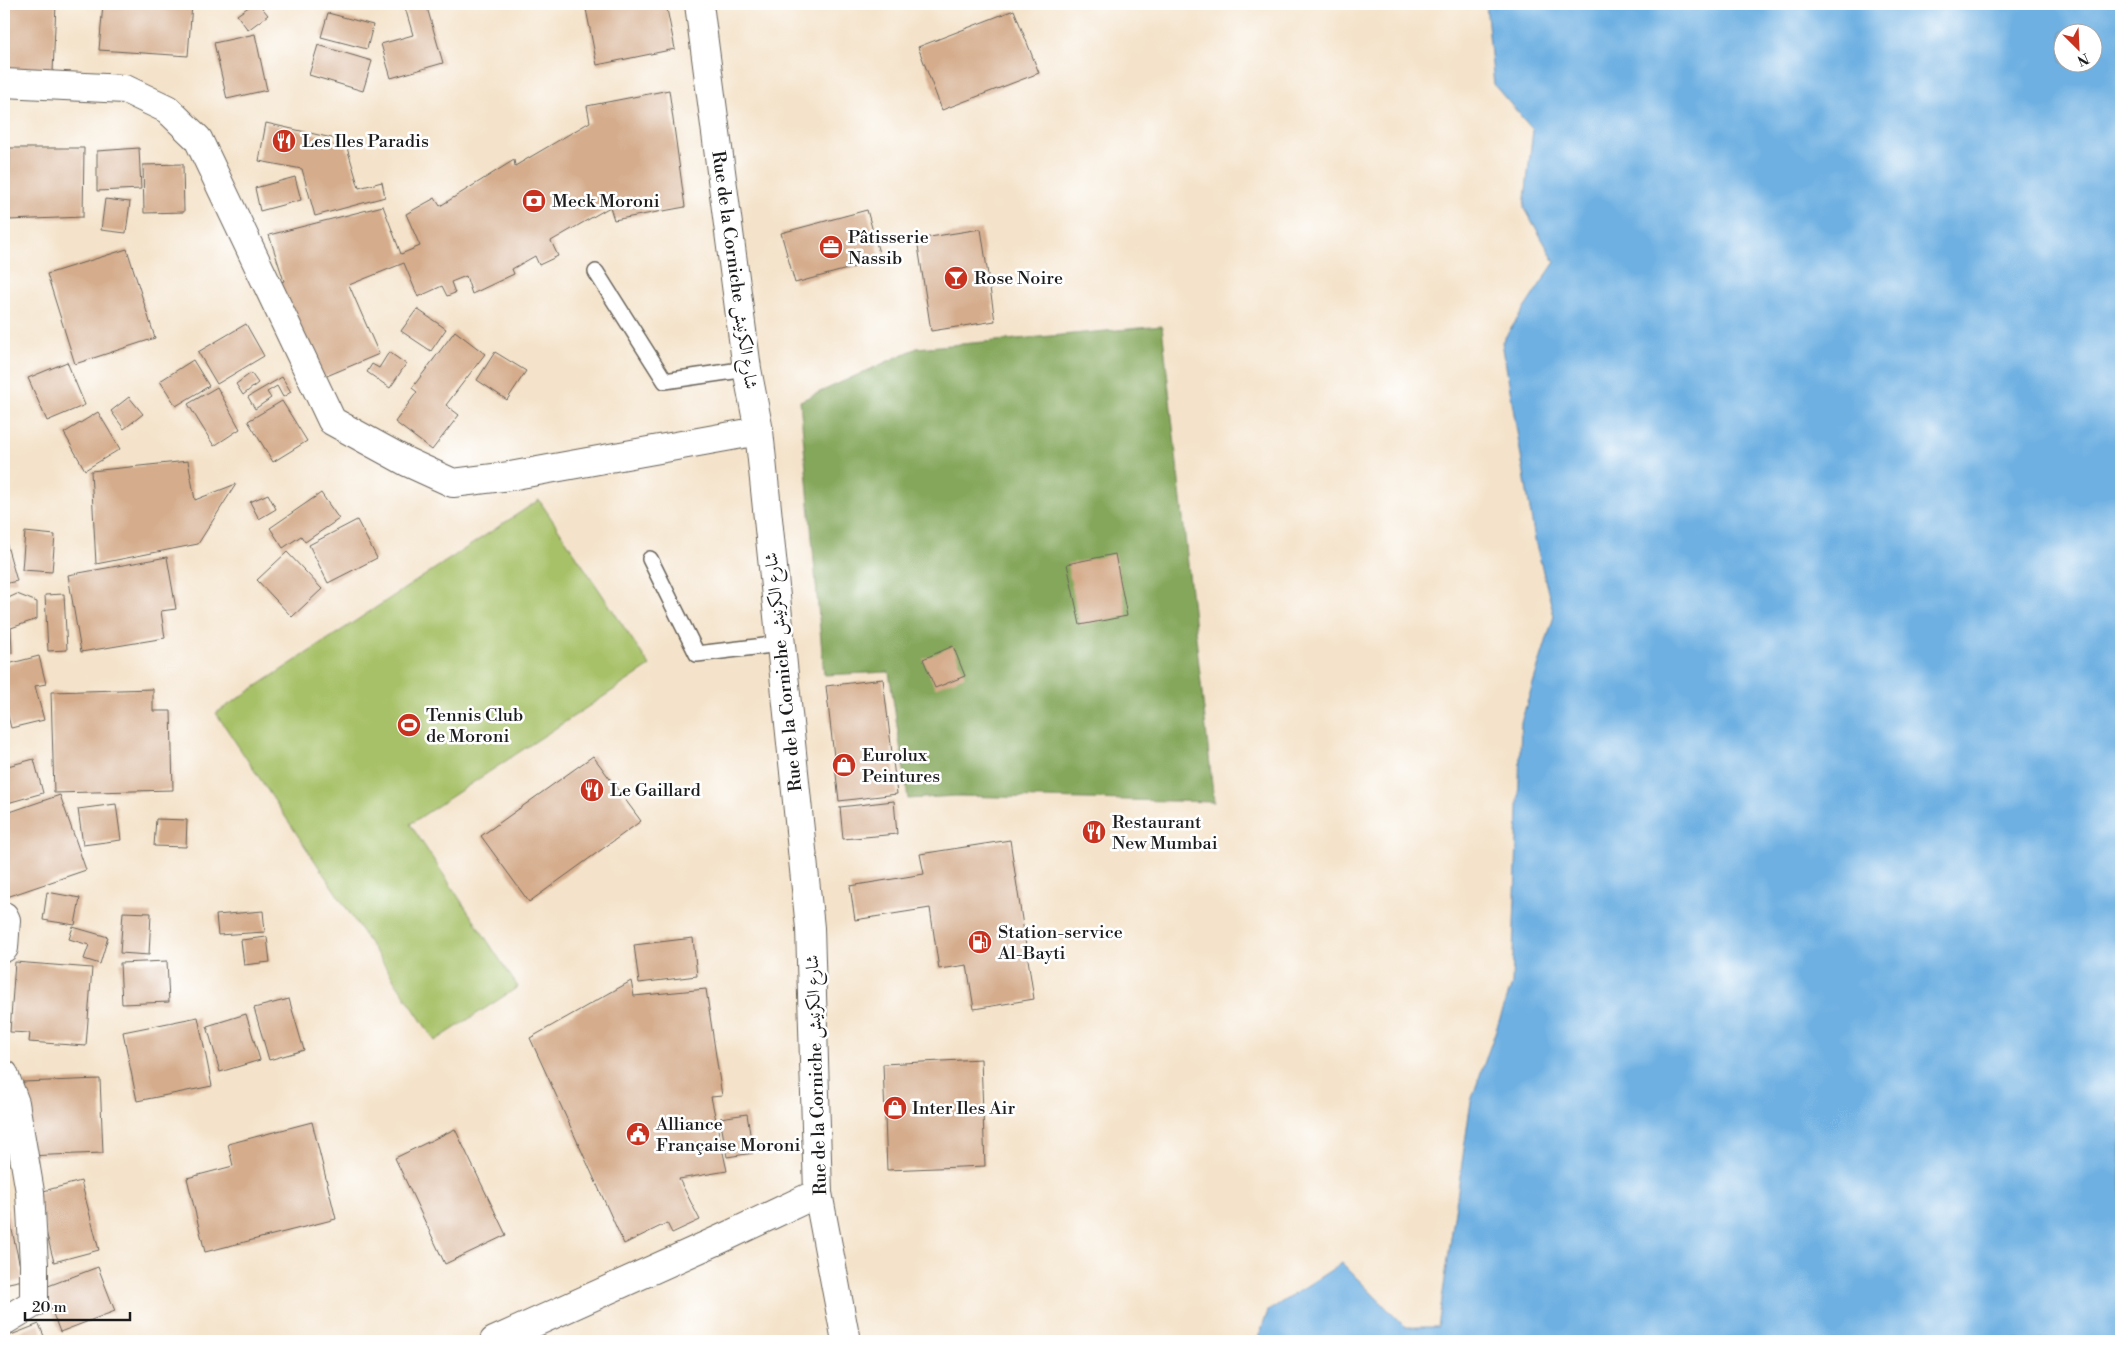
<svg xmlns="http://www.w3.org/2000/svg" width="2125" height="1345" font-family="'Libre Bodoni',Amiri,serif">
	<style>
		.green { fill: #a7c167; stroke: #626e42 }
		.forest { fill: #85a75c; stroke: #50623c }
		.water { fill: #6eb0e2; stroke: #45667f; fill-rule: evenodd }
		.building { fill: #d5ad8d }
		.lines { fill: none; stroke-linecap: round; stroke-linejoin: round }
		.service-casing { stroke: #686259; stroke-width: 18 }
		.minor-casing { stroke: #686259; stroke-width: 30 }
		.secondary-casing { stroke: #686259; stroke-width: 30 }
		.service { stroke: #fff; stroke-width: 15 }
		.minor { stroke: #fff; stroke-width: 28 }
		.secondary { stroke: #fff; stroke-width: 28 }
		.labels { text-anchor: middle; stroke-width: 5; stroke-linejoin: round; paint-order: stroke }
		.poi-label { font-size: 18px; fill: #1c1c1c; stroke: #fff; text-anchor: start }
		.street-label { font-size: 18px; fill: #1c1c1c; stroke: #fff }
	</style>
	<rect width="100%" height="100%" fill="#fff"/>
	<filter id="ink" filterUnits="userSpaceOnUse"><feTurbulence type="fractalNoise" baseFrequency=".02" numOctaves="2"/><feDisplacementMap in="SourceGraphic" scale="10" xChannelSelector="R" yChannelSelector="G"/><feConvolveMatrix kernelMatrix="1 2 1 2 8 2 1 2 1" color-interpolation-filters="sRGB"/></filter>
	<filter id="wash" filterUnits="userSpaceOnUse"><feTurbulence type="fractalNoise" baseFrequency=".0096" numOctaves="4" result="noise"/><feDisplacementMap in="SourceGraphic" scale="20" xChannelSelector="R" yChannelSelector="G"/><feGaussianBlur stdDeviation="1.12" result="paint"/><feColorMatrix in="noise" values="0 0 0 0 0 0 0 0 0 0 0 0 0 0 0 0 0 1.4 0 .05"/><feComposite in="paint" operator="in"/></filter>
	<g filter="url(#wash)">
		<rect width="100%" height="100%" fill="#f4e3ca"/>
		<!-- green -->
		<path class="green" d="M 539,500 L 650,666 L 410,824 L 518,987 L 435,1041 L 216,713 Z"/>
		<!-- forest -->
		<path class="forest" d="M 1162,326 L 1214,802 L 955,796 L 908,799 L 889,672 L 824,675 L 800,401 L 917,348 Z"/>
		<!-- water -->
		<path class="water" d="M 1486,4 L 2121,4 L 2121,1341 L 1257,1341 L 1268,1311 L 1342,1263 L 1405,1327 L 1438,1327 L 1471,1101 L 1512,984 L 1521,722 L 1554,616 L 1535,540 L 1502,342 L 1555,262 L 1524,207 L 1533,130 L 1494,85 ZM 2062,32 L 2092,32 L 2092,62 L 2062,62 Z"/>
		<g id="blocks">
			<!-- building -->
			<path class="building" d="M 4,4 L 56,4 L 53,72 L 4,69 Z
				M 103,4 L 192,4 L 188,56 L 99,50 Z
				M 253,4 L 259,4 L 268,15 L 248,30 L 237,15 Z
				M 404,4 L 426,4 L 443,63 L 391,78 L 381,44 L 413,35 Z
				M 585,4 L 666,4 L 675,49 L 597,65 Z
				M 1014,10 L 1039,73 L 942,110 L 918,47 Z
				M 328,13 L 373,25 L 367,49 L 321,37 Z
				M 255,34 L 267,90 L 227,99 L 214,43 Z
				M 318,45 L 372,61 L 363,91 L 309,75 Z
				M 669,90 L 685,207 L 614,220 L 610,207 L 551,241 L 558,256 L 539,265 L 535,256 L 512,269 L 514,274 L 472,294 L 466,276 L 451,282 L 455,293 L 447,296 L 442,286 L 418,297 L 404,263 L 349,285 L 379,354 L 322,378 L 278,283 L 284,281 L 269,235 L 383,206 L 401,254 L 420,246 L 406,214 L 435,198 L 440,206 L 514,160 L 515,166 L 590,122 L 587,106 Z
				M 266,123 L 345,141 L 359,188 L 382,182 L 385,197 L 315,216 L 302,169 L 259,161 Z
				M 10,148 L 84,148 L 83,217 L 9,220 Z
				M 139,148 L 141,189 L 97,191 L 97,151 Z
				M 183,164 L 184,212 L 144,213 L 143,165 Z
				M 295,177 L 301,200 L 260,211 L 255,188 Z
				M 105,199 L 130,202 L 126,233 L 101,230 Z
				M 867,210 L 881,260 L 795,283 L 781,233 Z
				M 981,229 L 995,321 L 931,331 L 917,239 Z
				M 127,249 L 155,338 L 75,364 L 47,274 Z
				M 417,309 L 446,329 L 431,351 L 401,331 Z
				M 246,324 L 264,356 L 217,384 L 198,352 Z
				M 455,331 L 485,354 L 446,405 L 459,415 L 432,450 L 395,422 L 417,392 L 412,388 Z
				M 389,352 L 406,364 L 390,388 L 367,372 L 372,364 L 379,368 Z
				M 495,352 L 526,371 L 507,400 L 477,380 Z
				M 193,360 L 209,386 L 176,406 L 160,381 Z
				M 67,362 L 85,405 L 47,421 L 28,378 Z
				M 251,373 L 258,383 L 243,395 L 236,384 Z
				M 282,377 L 291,392 L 283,397 L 277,386 L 267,392 L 271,398 L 255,409 L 248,397 Z
				M 217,387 L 240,429 L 214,446 L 188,404 Z
				M 129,397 L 143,414 L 124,429 L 111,411 Z
				M 282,401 L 307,441 L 273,462 L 248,421 Z
				M 98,412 L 120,449 L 85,470 L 64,433 Z
				M 188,461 L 195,500 L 236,484 L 198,544 L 96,564 L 91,471 Z
				M 321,493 L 339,519 L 305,542 L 301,536 L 283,548 L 270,528 Z
				M 268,494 L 276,509 L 259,519 L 250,502 Z
				M 357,520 L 377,558 L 328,583 L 309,545 Z
				M 25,532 L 55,535 L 52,572 L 22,570 Z
				M 4,535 L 17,581 L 4,584 Z
				M 287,552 L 322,589 L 292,617 L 257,580 Z
				M 1115,554 L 1127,616 L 1080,625 L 1067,564 Z
				M 167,557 L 176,609 L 161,611 L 165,638 L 81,652 L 68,575 Z
				M 17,594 L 37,602 L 37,619 L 11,628 L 12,653 L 4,656 L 4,600 Z
				M 64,594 L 67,650 L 48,651 L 45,595 Z
				M 953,646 L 965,676 L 935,688 L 923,659 Z
				M 39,656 L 46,684 L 35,686 L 44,720 L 11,728 L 4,700 L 4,665 Z
				M 883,679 L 897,794 L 839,801 L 826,686 Z
				M 153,689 L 153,711 L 171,711 L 173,790 L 54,793 L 51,692 Z
				M 593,756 L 641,821 L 529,902 L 481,836 Z
				M 34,759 L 43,793 L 4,804 L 4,767 Z
				M 60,795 L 86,870 L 4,898 L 4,814 Z
				M 894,801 L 897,834 L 843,839 L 840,807 Z
				M 116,804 L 121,840 L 83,845 L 78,809 Z
				M 156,819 L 187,820 L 186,847 L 154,846 Z
				M 1010,840 L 1034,999 L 974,1009 L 967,965 L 939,969 L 930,908 L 855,920 L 850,886 L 924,874 L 920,854 Z
				M 47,892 L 80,898 L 75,925 L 43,920 Z
				M 263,911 L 265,932 L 218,935 L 216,915 Z
				M 123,912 L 151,913 L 149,955 L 120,953 Z
				M 73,927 L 108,937 L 100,964 L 84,959 L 89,945 L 69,939 Z
				M 267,937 L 270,962 L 244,965 L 241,940 Z
				M 693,938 L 697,976 L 639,983 L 634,945 Z
				M 167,961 L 169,1002 L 122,1004 L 120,963 Z
				M 15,962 L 92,968 L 86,1046 L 29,1042 L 30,1033 L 10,1032 Z
				M 631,981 L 634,996 L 706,989 L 722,1096 L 711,1097 L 727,1171 L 679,1179 L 700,1220 L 672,1233 L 667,1223 L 624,1244 L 530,1038 Z
				M 289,999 L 304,1050 L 269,1060 L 254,1008 Z
				M 246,1014 L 260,1060 L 220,1072 L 207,1026 Z
				M 198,1017 L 212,1086 L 137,1101 L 123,1032 Z
				M 981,1059 L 985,1166 L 887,1170 L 883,1064 Z
				M 100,1079 L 103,1153 L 26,1156 L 23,1082 Z
				M 747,1114 L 753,1153 L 727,1157 L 720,1118 Z
				M 312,1122 L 336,1219 L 205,1252 L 187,1178 L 233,1166 L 228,1144 Z
				M 455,1129 L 506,1235 L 445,1264 L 395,1158 Z
				M 81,1181 L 99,1250 L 54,1262 L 36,1193 Z
				M 4,1194 L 23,1280 L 4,1284 Z
				M 98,1267 L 115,1311 L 60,1332 L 43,1288 Z
				M 39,1324 L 46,1341 L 7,1341 L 6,1337 Z"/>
		</g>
	</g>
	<g filter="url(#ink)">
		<use href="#blocks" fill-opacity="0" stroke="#686259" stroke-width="1"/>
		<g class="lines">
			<!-- service casing -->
			<g class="service-casing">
				<path id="service" d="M 596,272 L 665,381 L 747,369
					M 650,559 L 697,654 L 780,644"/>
			</g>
			<!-- minor casing -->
			<g class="minor-casing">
				<path id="minor" d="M 4,83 L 125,89 L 167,109 L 198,139 L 332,421 L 407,462 L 453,483 L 510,476 L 759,431
					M 4,916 L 6,920 L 4,948
					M 4,1074 L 15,1103 L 30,1192 L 34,1265 L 34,1303 L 4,1321"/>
			</g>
			<!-- secondary casing -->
			<g class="secondary-casing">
				<path id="secondary" d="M 699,4 L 747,369 L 759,431 L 810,928 L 818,1193 L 846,1341
					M 494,1341 L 723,1238 L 818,1193"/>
			</g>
			<!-- service -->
			<use href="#service" class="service"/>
			<!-- minor -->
			<use href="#minor" class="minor"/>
			<!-- secondary -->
			<use href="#secondary" class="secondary"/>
		</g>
	</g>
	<!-- icons -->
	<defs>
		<g id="restaurant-disc" transform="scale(1.25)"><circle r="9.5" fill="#c8321e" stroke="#fff"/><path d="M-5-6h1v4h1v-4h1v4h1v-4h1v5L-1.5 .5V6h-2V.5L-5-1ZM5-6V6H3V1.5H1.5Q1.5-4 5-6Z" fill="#fff"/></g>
		<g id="bank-disc" transform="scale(1.25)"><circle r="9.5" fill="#c8321e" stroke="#fff"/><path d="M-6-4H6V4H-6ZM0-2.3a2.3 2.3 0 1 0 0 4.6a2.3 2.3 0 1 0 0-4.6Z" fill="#fff"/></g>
		<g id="office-disc" transform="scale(1.25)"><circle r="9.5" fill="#c8321e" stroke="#fff"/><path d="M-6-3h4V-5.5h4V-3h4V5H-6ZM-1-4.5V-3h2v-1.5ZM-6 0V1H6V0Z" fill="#fff"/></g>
		<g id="bar-disc" transform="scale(1.25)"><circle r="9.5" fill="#c8321e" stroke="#fff"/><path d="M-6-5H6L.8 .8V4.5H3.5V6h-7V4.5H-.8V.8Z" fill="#fff"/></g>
		<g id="stadium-disc" transform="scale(1.25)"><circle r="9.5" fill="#c8321e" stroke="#fff"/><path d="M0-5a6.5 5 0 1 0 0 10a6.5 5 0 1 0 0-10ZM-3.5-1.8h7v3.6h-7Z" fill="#fff"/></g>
		<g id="shop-disc" transform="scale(1.25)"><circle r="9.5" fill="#c8321e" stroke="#fff"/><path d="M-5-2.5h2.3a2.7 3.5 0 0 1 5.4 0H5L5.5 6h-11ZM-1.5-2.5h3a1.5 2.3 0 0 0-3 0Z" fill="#fff"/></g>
		<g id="fuel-disc" transform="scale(1.25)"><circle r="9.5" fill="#c8321e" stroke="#fff"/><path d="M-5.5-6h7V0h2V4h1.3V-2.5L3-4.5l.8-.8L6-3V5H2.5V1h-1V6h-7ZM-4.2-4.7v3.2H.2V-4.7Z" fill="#fff"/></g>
		<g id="civic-disc" transform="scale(1.25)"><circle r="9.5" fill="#c8321e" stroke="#fff"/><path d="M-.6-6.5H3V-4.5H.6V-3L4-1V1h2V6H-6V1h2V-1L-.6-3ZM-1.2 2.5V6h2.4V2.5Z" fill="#fff"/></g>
	</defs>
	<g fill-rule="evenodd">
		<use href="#restaurant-disc" x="284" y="141"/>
		<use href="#bank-disc" x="534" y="201"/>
		<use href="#office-disc" x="831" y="247"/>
		<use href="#bar-disc" x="956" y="278"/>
		<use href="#stadium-disc" x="409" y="725"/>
		<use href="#shop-disc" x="844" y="765"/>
		<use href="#restaurant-disc" x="592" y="790"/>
		<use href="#restaurant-disc" x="1094" y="832"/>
		<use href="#fuel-disc" x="980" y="942"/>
		<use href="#shop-disc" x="895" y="1108"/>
		<use href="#civic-disc" x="638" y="1134"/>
	</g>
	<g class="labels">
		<!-- poi labels -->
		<g class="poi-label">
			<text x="302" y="147">Les Iles Paradis</text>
			<text x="552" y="207">Meck Moroni</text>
			<text x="848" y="243">Pâtisserie<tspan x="848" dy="21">Nassib</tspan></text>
			<text x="974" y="284">Rose Noire</text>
			<text x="426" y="721">Tennis Club<tspan x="426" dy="21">de Moroni</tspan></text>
			<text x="862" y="761">Eurolux<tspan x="862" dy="21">Peintures</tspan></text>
			<text x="610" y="796">Le Gaillard</text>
			<text x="1112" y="828">Restaurant<tspan x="1112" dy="21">New Mumbai</tspan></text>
			<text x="998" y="938">Station-service<tspan x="998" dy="21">Al-Bayti</tspan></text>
			<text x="912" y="1114">Inter Iles Air</text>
			<text x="656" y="1130">Alliance<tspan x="656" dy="21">Française Moroni</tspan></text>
		</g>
		<!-- street labels -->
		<g class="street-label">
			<text transform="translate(735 270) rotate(82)" y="6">Rue de la Corniche شارع الكرنيش</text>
			<text transform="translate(783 672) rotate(-96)" y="6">Rue de la Corniche شارع الكرنيش</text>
			<text transform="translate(816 1075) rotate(-92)" y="6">Rue de la Corniche شارع الكرنيش</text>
		</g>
	</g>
	<!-- margin -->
	<rect width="2125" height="1345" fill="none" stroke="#fff" stroke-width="20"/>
	<!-- north arrow -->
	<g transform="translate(2078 48) rotate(156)"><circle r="24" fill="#ffffff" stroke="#a4a4a4"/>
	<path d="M0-4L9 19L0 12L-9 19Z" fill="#c8321e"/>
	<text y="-8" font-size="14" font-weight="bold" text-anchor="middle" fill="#1c1c1c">N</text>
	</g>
	<!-- scale -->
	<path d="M25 1312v8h105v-8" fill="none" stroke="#1c1c1c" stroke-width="2.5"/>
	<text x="32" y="1312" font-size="15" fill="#1c1c1c" stroke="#ffffff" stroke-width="4" paint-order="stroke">20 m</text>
</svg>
